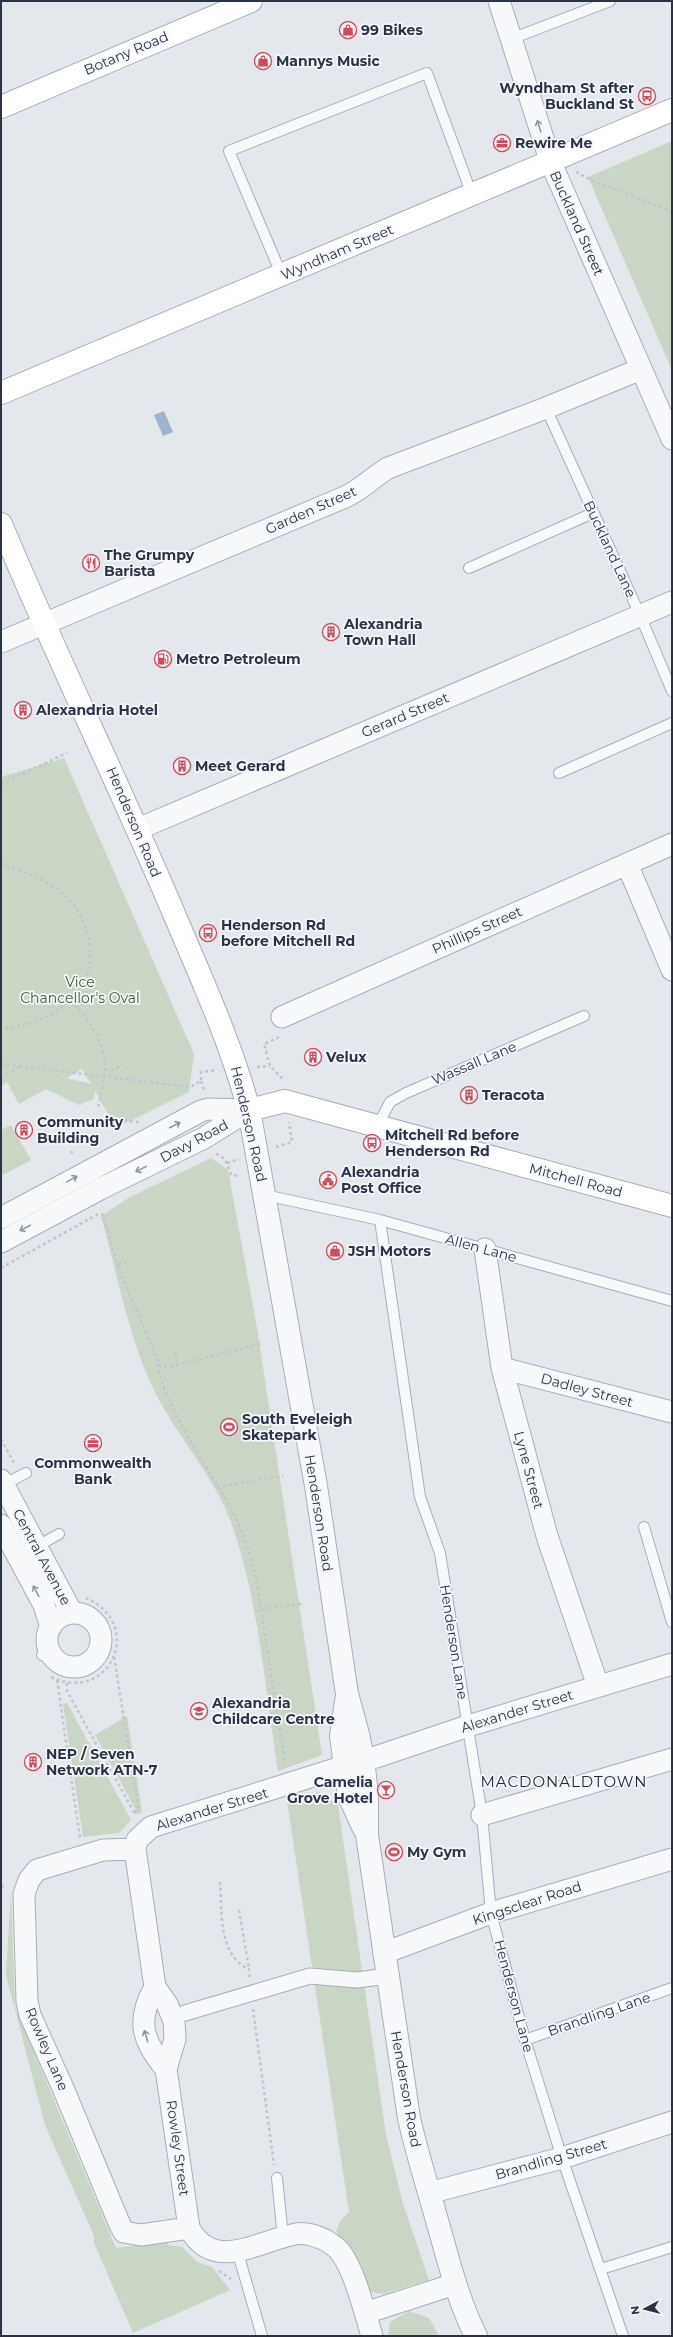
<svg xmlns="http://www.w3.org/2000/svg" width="673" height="2337" font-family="Montserrat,sans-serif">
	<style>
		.green { fill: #c9d6c5; fill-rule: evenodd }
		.water { fill: #9fb4cc }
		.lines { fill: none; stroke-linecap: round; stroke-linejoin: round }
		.service-casing { stroke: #a9aeb7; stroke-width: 12 }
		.pedestrian-casing { stroke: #a9aeb7; stroke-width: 17 }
		.minor-casing { stroke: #a9aeb7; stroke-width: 23 }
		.tertiary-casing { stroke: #a9aeb7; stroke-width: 24 }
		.secondary-casing { stroke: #a9aeb7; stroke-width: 24 }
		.primary-casing { stroke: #a3abb8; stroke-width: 24 }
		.path { stroke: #c2c5cb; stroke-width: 2.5; stroke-dasharray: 3 3; stroke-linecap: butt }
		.service { stroke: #f7f8fa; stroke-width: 10 }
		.pedestrian { stroke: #f7f8fa; stroke-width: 15 }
		.minor { stroke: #f7f8fa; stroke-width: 21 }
		.tertiary { stroke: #f7f8fa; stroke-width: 22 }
		.secondary { stroke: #fff; stroke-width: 22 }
		.primary { stroke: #fff; stroke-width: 22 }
		.oneway { stroke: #9196a0 }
		.labels { text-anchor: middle; stroke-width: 3.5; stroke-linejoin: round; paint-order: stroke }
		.poi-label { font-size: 14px; font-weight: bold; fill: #2b3445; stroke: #f4f6f9; text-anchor: start }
		.street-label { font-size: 14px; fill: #2b3445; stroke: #f4f6f9 }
		.park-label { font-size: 14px; fill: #3f6138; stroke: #f4f6f9 }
		.neighbourhood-label { font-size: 15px; letter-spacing: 1px; fill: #1d2536; stroke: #f4f6f9 }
	</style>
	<rect width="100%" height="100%" fill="#e4e7ec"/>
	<!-- green -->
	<path class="green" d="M 672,141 L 672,370 L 588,177 Z
		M 64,758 L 194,1054 L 189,1092 L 116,1128 L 95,1091 L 94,1099 L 79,1105 L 46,1089 L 19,1104 L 7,1082 L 1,1086 L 1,777 ZM 82,1069 L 91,1084 L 67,1078 Z
		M 11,1125 L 31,1160 L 1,1176 L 1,1130 Z
		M 211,1158 L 228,1170 L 257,1328 L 322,1755 L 278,1771 C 265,1688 259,1601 231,1522 C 212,1472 173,1432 151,1384 C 127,1331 117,1272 101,1216 L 130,1197 Z
		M 67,1703 L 131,1820 L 119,1833 L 83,1837 L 63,1704 Z
		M 127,1716 L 142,1812 L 138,1814 L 95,1735 Z
		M 319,1792 L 338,1805 L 386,2135 L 403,2204 L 429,2280 L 383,2294 L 370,2292 L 336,2231 L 341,2220 L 349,2212 L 287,1801 Z
		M 11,1892 L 15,2007 L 116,2248 L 167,2241 L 168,2245 L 182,2247 L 197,2262 L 212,2267 L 230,2290 L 133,2333 L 94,2243 L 94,2236 L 45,2125 L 6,1975 Z
		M 409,2311 L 429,2318 L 439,2336 L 388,2336 L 390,2322 Z"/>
	<!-- water -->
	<path class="water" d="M 164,411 L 173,432 L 163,436 L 154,415 Z"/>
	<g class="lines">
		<!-- service casing -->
		<g class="service-casing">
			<path id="service" d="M 511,39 L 610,1
				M 282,276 L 229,151 L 427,73 L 472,195
				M 546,408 L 640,615 L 672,691
				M 469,568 L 593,513
				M 559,773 L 672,723
				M 378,1125 L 390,1102 L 406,1093 L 584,1016
				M 265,1195 L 380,1220 L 672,1301
				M 380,1220 L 420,1497 L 440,1553 L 482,1815 L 491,1913 L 525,2040 L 562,2158 L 623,2336
				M 1,1486 L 26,1473
				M 644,1527 L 672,1622
				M 34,1548 L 59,1534
				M 42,1655 L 50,1651
				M 525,2040 L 672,1988
				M 277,2178 L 283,2237
				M 237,2250 L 262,2336
				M 601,2269 L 672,2247"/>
		</g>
		<!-- pedestrian casing -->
		<g class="pedestrian-casing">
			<path id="pedestrian" d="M 185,2013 L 310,1976 L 357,1980 L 388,1976"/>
		</g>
		<!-- minor casing -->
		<g class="minor-casing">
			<path id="minor" d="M 499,1 L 551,163 L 672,439
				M 1,642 L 345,497 C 361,490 373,477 388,468 L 546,408 L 641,369
				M 138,829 L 672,602
				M 627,864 L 672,970
				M 282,1017 L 672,844
				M 1,1218 L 201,1111 L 208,1109 L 249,1110
				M 1,1242 L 100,1189 L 204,1138 L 249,1110
				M 485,1249 L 502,1368 L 547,1536 L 598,1686
				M 502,1368 L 672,1412
				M 1,1480 L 72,1613
				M 1,1525 L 44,1605 L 51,1627
				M47 1640a27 27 0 1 1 54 0a27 27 0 1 1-54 0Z
				M 363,1759 L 376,1757 L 468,1726 L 672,1664
				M 345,1766 L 151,1827 L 137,1840 L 135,1849 L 155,1987 L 167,2004 L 174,2021 L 175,2039 L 166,2069 L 189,2228 C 214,2274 259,2240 296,2234 C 306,2232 316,2236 325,2240 C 330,2243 338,2248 341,2253 C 355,2272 365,2313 372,2336
				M 482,1815 L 672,1759
				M 135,1849 L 103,1850 L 37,1870 L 29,1880 L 24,1894 L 27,2001 L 30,2015 L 63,2088 L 120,2225 L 124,2232 L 141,2235 L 189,2228
				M 384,1953 L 491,1913 L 672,1859
				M 155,1987 C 136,2020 142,2041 166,2069
				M 429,2193 L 562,2158 L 672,2122
				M 365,2313 L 455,2284"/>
		</g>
		<!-- tertiary casing -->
		<g class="tertiary-casing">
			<path id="tertiary" d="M 249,1110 L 316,1486 L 347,1694 L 358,1734 L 363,1759 L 367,1794 L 367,1835 L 409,2118 C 417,2154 428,2188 438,2224 C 449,2262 458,2300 476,2336
				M 346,1701 L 341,1736 L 349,1796 L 364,1829"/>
		</g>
		<!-- secondary casing -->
		<g class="secondary-casing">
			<path id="secondary" d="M 1,393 L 672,110
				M 1,524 C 56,656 119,784 175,916 C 202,980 231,1043 249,1110 L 285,1101 L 672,1206"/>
		</g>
		<!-- primary casing -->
		<g class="primary-casing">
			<path id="primary" d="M 1,107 L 251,1"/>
		</g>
		<!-- path -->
		<path class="path" d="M 576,172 L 593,181 L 672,211
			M 1,784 L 67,753
			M 1,864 C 26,872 55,882 72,903 C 80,912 83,923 87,933 C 104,989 52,1026 1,1028
			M 70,1001 C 88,1016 104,1041 105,1065 C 106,1079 100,1095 98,1109
			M 279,1037 L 264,1044 L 270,1066 L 281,1077 L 282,1081
			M 1,1064 L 190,1087 L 201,1081 L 201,1072 L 216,1070
			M 257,1067 L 270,1066
			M 105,1069 L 114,1070 L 122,1064
			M 1,1077 L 21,1066
			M 201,1081 L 204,1090
			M 118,1120 L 139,1122
			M 276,1147 L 292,1142 L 289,1122
			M 71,1151 L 74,1156
			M 216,1154 C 226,1157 228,1166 231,1175 L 240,1176
			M 227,1163 L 239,1159
			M 102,1213 L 119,1269 L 160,1366 L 169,1367 L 263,1343
			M 118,1264 L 129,1262
			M 1,1268 L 100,1213
			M 175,1353 L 178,1365
			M 157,1364 C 164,1405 207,1467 229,1505 C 247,1536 256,1573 261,1609 L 301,1604
			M 1,1439 L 14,1463
			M 217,1487 L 283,1476
			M 261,1609 L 285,1764
			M 114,1657 L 138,1806 L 135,1814
			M 51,1677 C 110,1705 146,1624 86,1598
			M 57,1680 L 80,1838
			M 67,1683 L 67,1691 L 135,1814
			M 220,1882 C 222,1911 218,1956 249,1969 L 250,1977
			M 1,1887 L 7,1885
			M 239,1910 L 249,1969
			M 253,2009 L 274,2165
			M 219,2271 L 231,2279"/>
		<!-- service -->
		<use href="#service" class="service"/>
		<!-- pedestrian -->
		<use href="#pedestrian" class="pedestrian"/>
		<!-- minor -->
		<use href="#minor" class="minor"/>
		<!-- tertiary -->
		<use href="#tertiary" class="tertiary"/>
		<!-- secondary -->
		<use href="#secondary" class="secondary"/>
		<!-- primary -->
		<use href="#primary" class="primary"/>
	</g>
	<!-- one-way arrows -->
	<defs><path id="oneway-shaft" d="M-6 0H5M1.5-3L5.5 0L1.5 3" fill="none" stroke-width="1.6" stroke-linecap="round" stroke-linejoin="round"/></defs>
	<g class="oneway">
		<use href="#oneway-shaft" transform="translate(539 126) rotate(-108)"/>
		<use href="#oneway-shaft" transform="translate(175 1125) rotate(-28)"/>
		<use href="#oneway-shaft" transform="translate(141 1169) rotate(154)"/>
		<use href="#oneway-shaft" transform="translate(72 1179) rotate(-29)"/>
		<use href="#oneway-shaft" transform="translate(25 1228) rotate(152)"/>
		<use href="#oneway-shaft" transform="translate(36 1591) rotate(-118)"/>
		<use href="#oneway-shaft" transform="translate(146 2036) rotate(-107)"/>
	</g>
	<!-- icons -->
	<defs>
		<g id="shop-ring" transform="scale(0.9)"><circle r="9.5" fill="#f4f6f9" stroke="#d1495b" stroke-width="1.5"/><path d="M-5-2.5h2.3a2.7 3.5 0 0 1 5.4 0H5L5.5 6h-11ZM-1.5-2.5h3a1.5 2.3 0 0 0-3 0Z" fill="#d1495b"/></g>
		<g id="bus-ring" transform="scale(0.9)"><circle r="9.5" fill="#f4f6f9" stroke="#d1495b" stroke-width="1.5"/><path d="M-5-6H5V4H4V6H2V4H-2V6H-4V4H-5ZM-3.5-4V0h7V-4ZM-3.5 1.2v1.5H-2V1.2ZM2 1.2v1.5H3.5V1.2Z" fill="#d1495b"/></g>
		<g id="office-ring" transform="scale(0.9)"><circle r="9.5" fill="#f4f6f9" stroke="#d1495b" stroke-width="1.5"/><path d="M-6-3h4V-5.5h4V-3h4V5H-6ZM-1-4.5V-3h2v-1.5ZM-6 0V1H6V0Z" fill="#d1495b"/></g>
		<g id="restaurant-ring" transform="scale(0.9)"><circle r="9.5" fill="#f4f6f9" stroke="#d1495b" stroke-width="1.5"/><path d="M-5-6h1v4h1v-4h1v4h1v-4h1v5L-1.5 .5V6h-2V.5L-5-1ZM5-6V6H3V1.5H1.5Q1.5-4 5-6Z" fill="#d1495b"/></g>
		<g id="building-ring" transform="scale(0.9)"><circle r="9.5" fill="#f4f6f9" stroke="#d1495b" stroke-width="1.5"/><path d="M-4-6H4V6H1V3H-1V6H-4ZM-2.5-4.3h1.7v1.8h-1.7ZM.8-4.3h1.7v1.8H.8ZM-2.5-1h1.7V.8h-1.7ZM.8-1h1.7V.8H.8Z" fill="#d1495b"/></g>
		<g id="fuel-ring" transform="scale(0.9)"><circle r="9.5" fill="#f4f6f9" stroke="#d1495b" stroke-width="1.5"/><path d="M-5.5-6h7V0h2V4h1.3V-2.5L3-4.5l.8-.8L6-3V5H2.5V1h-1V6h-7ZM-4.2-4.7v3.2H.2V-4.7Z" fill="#d1495b"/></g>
		<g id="civic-ring" transform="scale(0.9)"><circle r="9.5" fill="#f4f6f9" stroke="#d1495b" stroke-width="1.5"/><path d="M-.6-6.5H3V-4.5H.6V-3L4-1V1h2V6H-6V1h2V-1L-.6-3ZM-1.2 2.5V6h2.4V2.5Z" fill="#d1495b"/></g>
		<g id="stadium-ring" transform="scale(0.9)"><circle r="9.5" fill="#f4f6f9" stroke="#d1495b" stroke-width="1.5"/><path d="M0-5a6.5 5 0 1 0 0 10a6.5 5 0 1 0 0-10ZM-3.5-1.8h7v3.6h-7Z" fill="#d1495b"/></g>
		<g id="school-ring" transform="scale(0.9)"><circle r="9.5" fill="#f4f6f9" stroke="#d1495b" stroke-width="1.5"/><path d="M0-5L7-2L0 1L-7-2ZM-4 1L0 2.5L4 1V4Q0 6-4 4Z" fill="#d1495b"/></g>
		<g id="bar-ring" transform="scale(0.9)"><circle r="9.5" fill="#f4f6f9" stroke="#d1495b" stroke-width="1.5"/><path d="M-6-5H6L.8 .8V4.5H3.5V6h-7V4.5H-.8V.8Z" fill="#d1495b"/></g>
	</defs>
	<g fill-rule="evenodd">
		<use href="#shop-ring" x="348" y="30"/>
		<use href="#shop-ring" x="263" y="61"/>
		<use href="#bus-ring" x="647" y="96"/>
		<use href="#office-ring" x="502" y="143"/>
		<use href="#restaurant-ring" x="91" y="563"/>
		<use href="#building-ring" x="331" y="632"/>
		<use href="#fuel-ring" x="163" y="659"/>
		<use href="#building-ring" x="23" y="710"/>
		<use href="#building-ring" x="182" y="766"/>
		<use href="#bus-ring" x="208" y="933"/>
		<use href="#building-ring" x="313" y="1057"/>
		<use href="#building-ring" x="469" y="1095"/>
		<use href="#building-ring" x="24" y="1130"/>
		<use href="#bus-ring" x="372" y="1143"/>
		<use href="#civic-ring" x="328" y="1180"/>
		<use href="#shop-ring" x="335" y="1251"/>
		<use href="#stadium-ring" x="229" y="1427"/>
		<use href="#office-ring" x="93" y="1443"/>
		<use href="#school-ring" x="199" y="1711"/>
		<use href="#building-ring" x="33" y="1762"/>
		<use href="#bar-ring" x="386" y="1790"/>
		<use href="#stadium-ring" x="394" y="1852"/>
	</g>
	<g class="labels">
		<!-- poi labels -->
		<g class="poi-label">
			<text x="361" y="35">99 Bikes</text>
			<text x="276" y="66">Mannys Music</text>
			<text x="634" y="93" text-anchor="end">Wyndham St after<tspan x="634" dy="16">Buckland St</tspan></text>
			<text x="515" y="148">Rewire Me</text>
			<text x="104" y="560">The Grumpy<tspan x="104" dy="16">Barista</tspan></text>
			<text x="344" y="629">Alexandria<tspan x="344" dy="16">Town Hall</tspan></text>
			<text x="176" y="664">Metro Petroleum</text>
			<text x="36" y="715">Alexandria Hotel</text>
			<text x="195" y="771">Meet Gerard</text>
			<text x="221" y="930">Henderson Rd<tspan x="221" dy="16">before Mitchell Rd</tspan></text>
			<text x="326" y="1062">Velux</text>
			<text x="482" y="1100">Teracota</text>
			<text x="37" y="1127">Community<tspan x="37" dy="16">Building</tspan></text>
			<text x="385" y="1140">Mitchell Rd before<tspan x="385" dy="16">Henderson Rd</tspan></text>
			<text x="341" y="1177">Alexandria<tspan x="341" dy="16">Post Office</tspan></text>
			<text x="348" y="1256">JSH Motors</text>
			<text x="242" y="1424">South Eveleigh<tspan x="242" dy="16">Skatepark</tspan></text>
			<text x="93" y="1468" text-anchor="middle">Commonwealth<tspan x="93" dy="16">Bank</tspan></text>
			<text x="212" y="1708">Alexandria<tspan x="212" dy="16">Childcare Centre</tspan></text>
			<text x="46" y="1759">NEP / Seven<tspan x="46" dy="16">Network ATN-7</tspan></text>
			<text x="373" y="1787" text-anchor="end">Camelia<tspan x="373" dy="16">Grove Hotel</tspan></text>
			<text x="407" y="1857">My Gym</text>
		</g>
		<!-- street labels -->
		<g class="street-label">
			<text transform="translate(126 53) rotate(-23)" y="5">Botany Road</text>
			<text transform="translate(577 223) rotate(66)" y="5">Buckland Street</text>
			<text transform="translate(337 252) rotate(-23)" y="5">Wyndham Street</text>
			<text transform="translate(311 510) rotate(-24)" y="5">Garden Street</text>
			<text transform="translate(610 549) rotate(65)" y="5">Buckland Lane</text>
			<text transform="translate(405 715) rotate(-23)" y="5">Gerard Street</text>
			<text transform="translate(134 822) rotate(67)" y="5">Henderson Road</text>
			<text transform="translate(477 930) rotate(-24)" y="5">Phillips Street</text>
			<text transform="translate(474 1063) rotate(-23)" y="5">Wassall Lane</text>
			<text transform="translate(249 1124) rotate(77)" y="5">Henderson Road</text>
			<text transform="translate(194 1141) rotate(-28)" y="5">Davy Road</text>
			<text transform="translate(576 1180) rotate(15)" y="5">Mitchell Road</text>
			<text transform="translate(481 1248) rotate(15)" y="5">Allen Lane</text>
			<text transform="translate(587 1390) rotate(15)" y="5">Dadley Street</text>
			<text transform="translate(529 1470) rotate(75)" y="5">Lyne Street</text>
			<text transform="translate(319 1513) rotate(81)" y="5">Henderson Road</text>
			<text transform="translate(42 1557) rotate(62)" y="5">Central Avenue</text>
			<text transform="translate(454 1642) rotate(81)" y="5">Henderson Lane</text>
			<text transform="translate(517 1711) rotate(-17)" y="5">Alexander Street</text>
			<text transform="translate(212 1809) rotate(-17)" y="5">Alexander Street</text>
			<text transform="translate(527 1903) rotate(-18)" y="5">Kingsclear Road</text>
			<text transform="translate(514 1996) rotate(75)" y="5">Henderson Lane</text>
			<text transform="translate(599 2014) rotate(-19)" y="5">Brandling Lane</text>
			<text transform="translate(47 2049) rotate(67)" y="5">Rowley Lane</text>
			<text transform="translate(406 2089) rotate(80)" y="5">Henderson Road</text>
			<text transform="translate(178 2148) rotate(82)" y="5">Rowley Street</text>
			<text transform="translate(551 2159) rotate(-16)" y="5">Brandling Street</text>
		</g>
		<!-- park labels -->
		<g class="park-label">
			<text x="80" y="987">Vice<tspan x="80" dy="16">Chancellor's Oval</tspan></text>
		</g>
		<!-- neighbourhood labels -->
		<g class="neighbourhood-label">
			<text x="564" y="1787">MACDONALDTOWN</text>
		</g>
	</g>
	<!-- border -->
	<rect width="673" height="2337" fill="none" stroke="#2b3445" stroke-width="4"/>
	<!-- north arrow -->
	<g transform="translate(645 2309) rotate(263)" stroke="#f4f6f9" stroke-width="3" paint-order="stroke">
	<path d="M0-3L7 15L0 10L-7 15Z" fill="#2b3445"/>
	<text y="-6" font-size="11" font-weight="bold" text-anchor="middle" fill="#2b3445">N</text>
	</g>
</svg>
